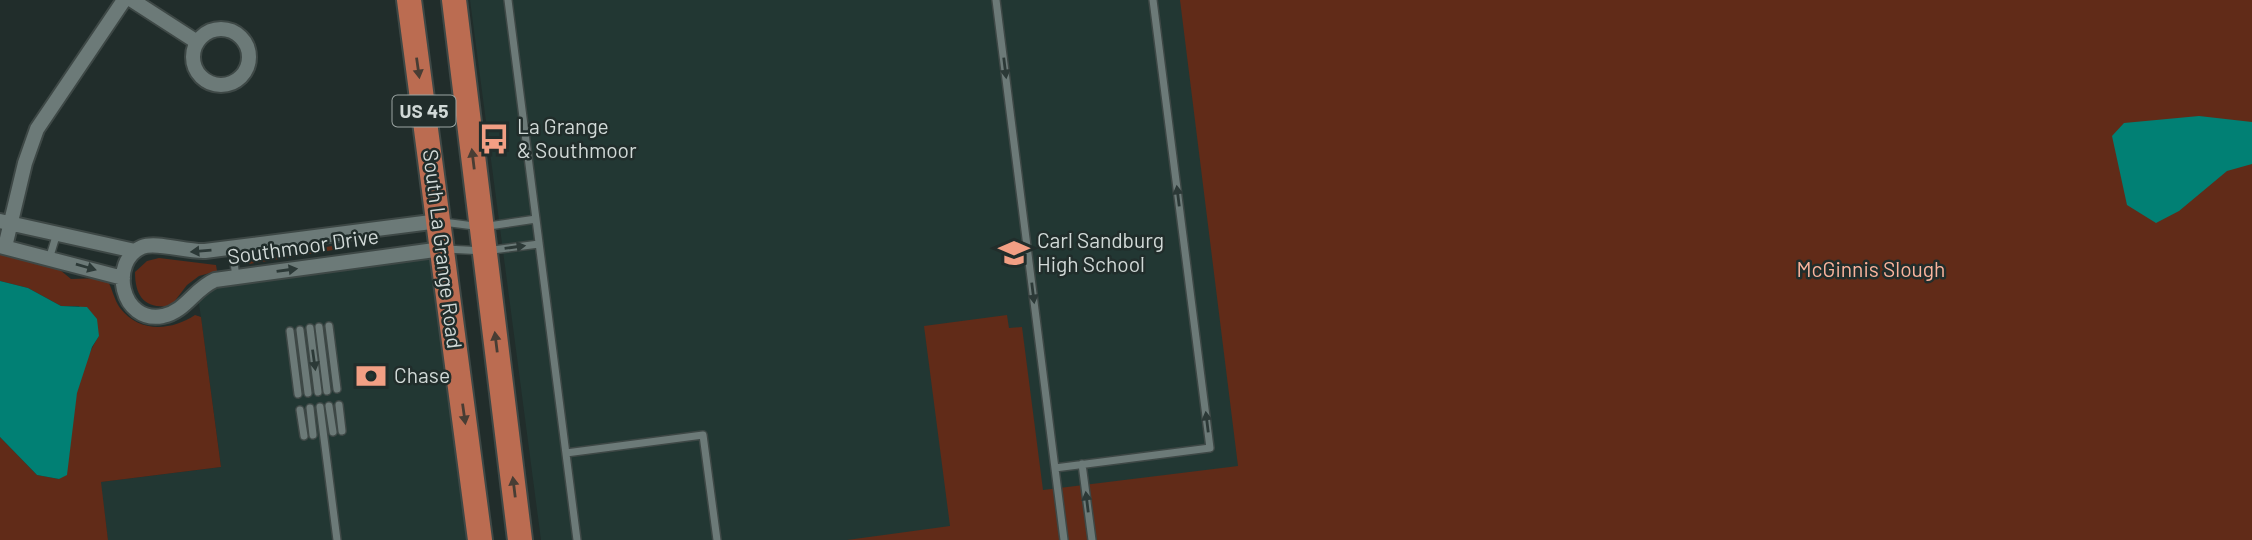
<svg xmlns="http://www.w3.org/2000/svg" width="2252" height="540" font-family="Barlow,sans-serif">
	<style>
		.built { fill: #223733 }
		.green { fill: #612b18 }
		.water { fill: #018074 }
		.lines { fill: none; stroke-linecap: round; stroke-linejoin: round }
		.service-casing { stroke: #3e4846; stroke-width: 10 }
		.minor-casing { stroke: #3e4846; stroke-width: 18 }
		.trunk-casing { stroke: #3e4846; stroke-width: 28 }
		.service { stroke: #6c7a78; stroke-width: 7 }
		.minor { stroke: #6c7a78; stroke-width: 14 }
		.trunk { stroke: #bb6c51; stroke-width: 24 }
		.oneway { fill: #483d34 }
		.oneway2 { fill: #2c3937 }
		.labels { text-anchor: middle; stroke-width: 5; stroke-linejoin: round; paint-order: stroke }
		.shield { fill: #212d2b; stroke: #9ca5a3; stroke-width: 2 }
		.shield-label { font-size: 19px; font-weight: bold; fill: #d1d9d7 }
		.poi-label { font-size: 21px; fill: #d1d9d7; stroke: #212d2b; text-anchor: start }
		.street-label { font-size: 21px; fill: #d1d9d7; stroke: #212d2b }
		.park-label { font-size: 21px; fill: #fbb49d; stroke: #212d2b }
	</style>
	<rect width="100%" height="100%" fill="#212d2b"/>
	<!-- built -->
	<path class="built" d="M 470,0 L 1491,0 L 1561,540 L 541,540 Z
		M 437,253 L 475,540 L 108,540 L 100,482 L 221,467 L 198,296 L 209,286 Z"/>
	<!-- green -->
	<path class="green" d="M 1180,0 L 2252,0 L 2252,540 L 847,540 L 950,526 L 924,326 L 1007,315 L 1009,328 L 1022,327 L 1043,490 L 1238,466 Z
		M 332,246 L 333,250 L 249,264 L 250,260 Z
		M 0,253 L 54,265 L 71,279 L 106,278 C 112,287 114,300 120,308 C 139,333 171,331 195,315 L 201,317 L 221,467 L 101,482 L 108,540 L 0,540 L 0,437 L 37,475 L 59,479 C 72,465 69,445 71,426 C 75,396 82,362 99,336 L 79,306 L 61,306 L 28,288 L 0,281 Z
		M 159,258 L 216,265 L 217,271 L 199,276 L 187,285 L 171,306 C 145,309 135,297 135,272 L 147,261 Z"/>
	<!-- water -->
	<path class="water" d="M 2199,116 L 2252,122 L 2252,164 L 2227,171 L 2179,211 L 2156,223 L 2127,205 L 2112,136 L 2124,123 Z
		M 0,281 L 28,288 L 61,306 L 87,307 L 97,319 L 99,336 L 92,347 L 77,393 L 67,475 L 59,479 L 37,475 L 0,437 Z"/>
	<g class="lines">
		<!-- service casing -->
		<g class="service-casing">
			<path id="service" d="M 508,0 L 577,540
				M 996,0 L 1064,540
				M 443,222 L 482,227 L 536,219
				M 232,248 L 236,277
				M 446,249 L 485,251 L 539,244
				M 50,256 L 57,233
				M 329,326 L 337,389
				M 319,327 L 327,391
				M 310,328 L 318,392
				M 300,330 L 308,393
				M 290,331 L 298,394
				M 339,405 L 342,431
				M 329,406 L 333,432
				M 320,407 L 337,540
				M 310,408 L 313,435
				M 300,410 L 304,436
				M 566,453 L 703,435 L 717,540
				M 1082,464 L 1092,540
				M 1055,468 L 1210,448 L 1153,0"/>
		</g>
		<!-- minor casing -->
		<g class="minor-casing">
			<path id="minor" d="M 132,0 L 197,42
				M193 57a28 28 0 1 1 56 0a28 28 0 1 1-56 0Z
				M 0,221 L 135,251
				M 439,221 L 205,251 C 186,252 156,241 142,247 C 109,261 120,324 163,316 C 186,311 194,289 215,280 L 442,249
				M 0,246 L 123,278
				M 5,247 L 25,163 L 37,129 L 124,0"/>
		</g>
		<!-- trunk casing -->
		<g class="trunk-casing">
			<path id="trunk" d="M 409,0 L 480,540
				M 454,0 L 520,540"/>
		</g>
		<!-- service -->
		<use href="#service" class="service"/>
		<!-- minor -->
		<use href="#minor" class="minor"/>
		<!-- trunk -->
		<use href="#trunk" class="trunk"/>
	</g>
	<!-- one-way arrows -->
	<defs><path id="oneway-solid" d="M-6-.8H1V-3.2L6.5 0L1 3.2V.8H-6Z" transform="scale(1.75)"/></defs>
	<g class="oneway">
		<use href="#oneway-solid" transform="translate(418 68) rotate(82)"/>
		<use href="#oneway-solid" transform="translate(473 159) rotate(-97)"/>
		<use href="#oneway-solid" transform="translate(496 342) rotate(-97)"/>
		<use href="#oneway-solid" transform="translate(464 414) rotate(82)"/>
		<use href="#oneway-solid" transform="translate(514 487) rotate(-97)"/>
	</g>
	<g class="oneway2">
		<use href="#oneway-solid" transform="translate(1005 68) rotate(83)"/>
		<use href="#oneway-solid" transform="translate(1178 196) rotate(-97)"/>
		<use href="#oneway-solid" transform="translate(515 247) rotate(-8)"/>
		<use href="#oneway-solid" transform="translate(201 251) rotate(175)"/>
		<use href="#oneway-solid" transform="translate(86 267) rotate(16)"/>
		<use href="#oneway-solid" transform="translate(287 270) rotate(-8)"/>
		<use href="#oneway-solid" transform="translate(1033 293) rotate(83)"/>
		<use href="#oneway-solid" transform="translate(314 360) rotate(82)"/>
		<use href="#oneway-solid" transform="translate(1207 422) rotate(-97)"/>
		<use href="#oneway-solid" transform="translate(1087 502) rotate(-97)"/>
	</g>
	<!-- icons -->
	<defs>
		<g id="bus-bare" transform="scale(2.415)"><path d="M-5-6H5V4H4V6H2V4H-2V6H-4V4H-5ZM-3.5-4V0h7V-4ZM-3.5 1.2v1.5H-2V1.2ZM2 1.2v1.5H3.5V1.2Z" fill="#f39f84" stroke="#212d2b" stroke-width="2.5" paint-order="stroke"/></g>
		<g id="school-bare" transform="scale(2.415)"><path d="M0-5L7-2L0 1L-7-2ZM-4 1L0 2.5L4 1V4Q0 6-4 4Z" fill="#f39f84" stroke="#212d2b" stroke-width="2.5" paint-order="stroke"/></g>
		<g id="bank-bare" transform="scale(2.415)"><path d="M-6-4H6V4H-6ZM0-2.3a2.3 2.3 0 1 0 0 4.6a2.3 2.3 0 1 0 0-4.6Z" fill="#f39f84" stroke="#212d2b" stroke-width="2.5" paint-order="stroke"/></g>
	</defs>
	<g fill-rule="evenodd">
		<use href="#bus-bare" x="494" y="139"/>
		<use href="#school-bare" x="1014" y="253"/>
		<use href="#bank-bare" x="371" y="376"/>
	</g>
	<g class="labels">
		<!-- shield labels -->
		<rect class="shield" x="392.5" y="95.5" width="63" height="31" rx="5"/>
		<g class="shield-label">
			<text x="424" y="118">US 45</text>
		</g>
		<!-- poi labels -->
		<g class="poi-label">
			<text x="517" y="134">La Grange<tspan x="517" dy="24">&amp; Southmoor</tspan></text>
			<text x="1037" y="248">Carl Sandburg<tspan x="1037" dy="24">High School</tspan></text>
			<text x="394" y="383">Chase</text>
		</g>
		<!-- street labels -->
		<g class="street-label">
			<text transform="translate(303 247) rotate(-8)" y="7">Southmoor Drive</text>
			<text transform="translate(442 249) rotate(83)" y="7">South La Grange Road</text>
		</g>
		<!-- park labels -->
		<g class="park-label">
			<text x="1871" y="277">McGinnis Slough</text>
		</g>
	</g>
</svg>
